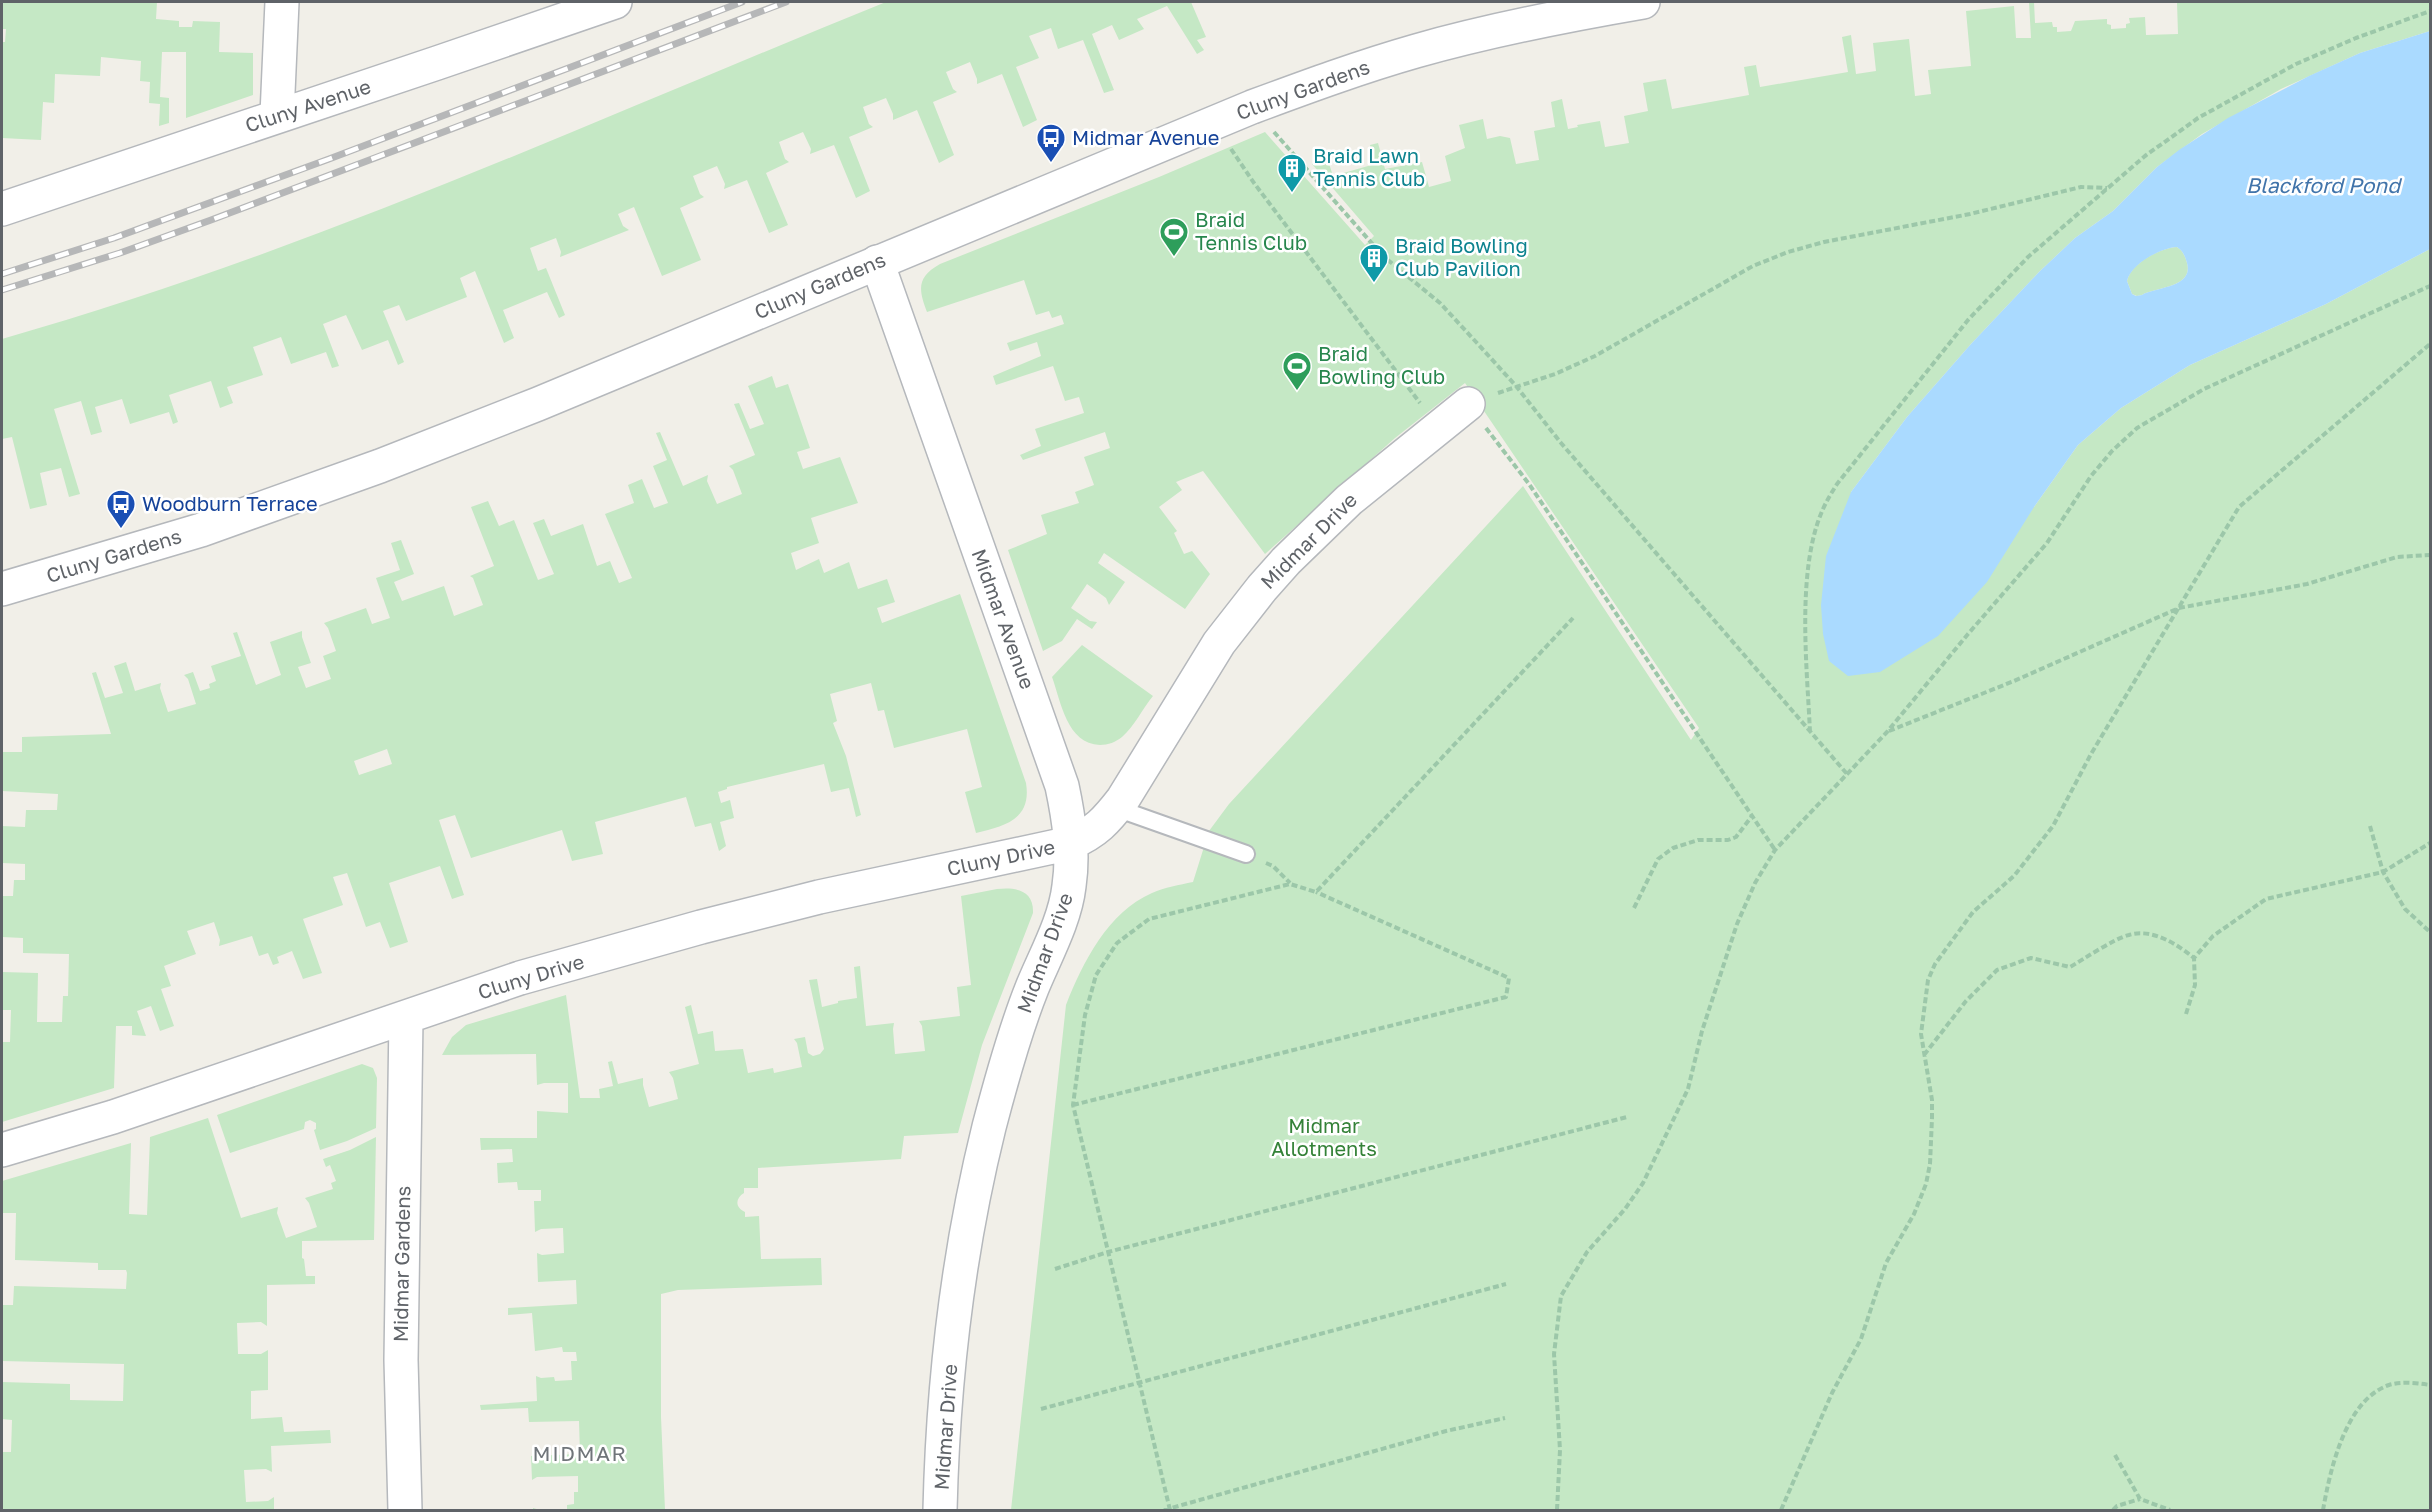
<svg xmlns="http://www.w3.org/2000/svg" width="2432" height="1512" font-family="'Golos Text',sans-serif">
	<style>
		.green { fill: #c5e8c5; fill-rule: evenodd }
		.water { fill: #aadaff; fill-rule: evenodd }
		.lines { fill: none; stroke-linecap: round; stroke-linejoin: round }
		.service-casing { stroke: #b5b8bc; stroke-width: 20 }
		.minor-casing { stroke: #b5b8bc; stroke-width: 36 }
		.tertiary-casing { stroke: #b5b8bc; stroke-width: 36 }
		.path { stroke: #9cc7a9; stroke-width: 4; stroke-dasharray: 6 3; stroke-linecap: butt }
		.service { stroke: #fff; stroke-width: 16 }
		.minor { stroke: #fff; stroke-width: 33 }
		.tertiary { stroke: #fff; stroke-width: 33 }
		.rail-casing { stroke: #b6b7b8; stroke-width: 7 }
		.rail { stroke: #fff; stroke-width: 4.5; stroke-dasharray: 14; stroke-linecap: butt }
		.labels { text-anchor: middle; stroke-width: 5; stroke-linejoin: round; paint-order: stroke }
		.street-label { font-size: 20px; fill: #5f6368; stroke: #fff }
		.transit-label { font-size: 20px; fill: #164399; stroke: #fff; text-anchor: start }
		.culture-label { font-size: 20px; fill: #0d838f; stroke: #fff; text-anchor: start }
		.leisure-label { font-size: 20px; fill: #27864d; stroke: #fff; text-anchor: start }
		.park-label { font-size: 20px; fill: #348238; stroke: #fff }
		.water-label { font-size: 21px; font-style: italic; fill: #4174aa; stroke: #fff }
		.neighbourhood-label { font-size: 21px; letter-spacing: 1.5px; fill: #70757a; stroke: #fff }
	</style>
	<rect width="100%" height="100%" fill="#f1efe8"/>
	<!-- green -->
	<path class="green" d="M 2,2 L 157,2 L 156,19 L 179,21 L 179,27 L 192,27 L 193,21 L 220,22 L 219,52 L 253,53 L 253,95 L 186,118 L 186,52 L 162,52 L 160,97 L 169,98 L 169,123 L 159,126 L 160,104 L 149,103 L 150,82 L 140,81 L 141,61 L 101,57 L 100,76 L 55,74 L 54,103 L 43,102 L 41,140 L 2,138 L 3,68 L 2,68 L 2,42 L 5,42 L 6,29 L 2,29 Z
		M 886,2 L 1191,2 L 1206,37 L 1197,40 L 1204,50 L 1197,54 L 1167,6 L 1137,19 L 1144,29 L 1119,40 L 1112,25 L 1092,34 L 1114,90 L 1104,93 L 1083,40 L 1058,49 L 1051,28 L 1029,36 L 1039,58 L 1016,67 L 1037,120 L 1023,127 L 1002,74 L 977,84 L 977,79 L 970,62 L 946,72 L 953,89 L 957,92 L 933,102 L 954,155 L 939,163 L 917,110 L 893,120 L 893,114 L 886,98 L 863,107 L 869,124 L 873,127 L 849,137 L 870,191 L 856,198 L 834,145 L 810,154 L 811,149 L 803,132 L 779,142 L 785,159 L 789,162 L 766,173 L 788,225 L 769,233 L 747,180 L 724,189 L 725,184 L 717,166 L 693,176 L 700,194 L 704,197 L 680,208 L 701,260 L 662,276 L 634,207 L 618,214 L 623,226 L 629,230 L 560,257 L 561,252 L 556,238 L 530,248 L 538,271 L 546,268 L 565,315 L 559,318 L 547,292 L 503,310 L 514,338 L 504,343 L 475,271 L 460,278 L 467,297 L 406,321 L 399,305 L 383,311 L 404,362 L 398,365 L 388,340 L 362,350 L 346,315 L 323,324 L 339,366 L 332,368 L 326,352 L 291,364 L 281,337 L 253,347 L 263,375 L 227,387 L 233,403 L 220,408 L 211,381 L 169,395 L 178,422 L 173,424 L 169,412 L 130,424 L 122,399 L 95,407 L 102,432 L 91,435 L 81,401 L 54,409 L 80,494 L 69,497 L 61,468 L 40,473 L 47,505 L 30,509 L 12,437 L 2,439 L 2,339 C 306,253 594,120 886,2 Z
		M 2029,2 L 2034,2 L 2035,23 L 2052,22 L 2053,27 L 2057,27 L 2057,32 L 2071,31 L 2075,21 L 2107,19 L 2107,24 L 2111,25 L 2111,29 L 2126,28 L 2126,24 L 2130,23 L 2129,18 L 2145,17 L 2146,35 L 2178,34 L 2177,2 L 2430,2 L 2430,31 L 2360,53 L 2281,89 L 2202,134 L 2157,167 L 2113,211 L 2075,238 L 2039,272 L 1971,344 L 1907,417 L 1851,492 L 2034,507 L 2078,445 L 2121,408 L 2190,365 L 2326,304 L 2430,249 L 2430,1510 L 1011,1510 L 1066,1005 C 1083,962 1108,912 1152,893 C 1165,887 1179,885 1193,882 L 1209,831 L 1229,804 L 1523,486 L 1691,740 L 1699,728 L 1465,383 L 1395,438 L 1265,554 L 1203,471 L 1176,482 L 1182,490 L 1159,507 L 1177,531 L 1174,533 L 1184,554 L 1192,551 L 1210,574 L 1185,609 L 1104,553 L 1098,563 L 1125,582 L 1109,605 L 1106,598 L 1087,584 L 1071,608 L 1090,621 L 1097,622 L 1092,629 L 1077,619 L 1062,641 L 1043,651 L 1008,550 L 1047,534 L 1041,515 L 1079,503 L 1075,492 L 1094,485 L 1084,457 L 1110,448 L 1105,432 L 1023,460 L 1020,455 L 1041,446 L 1035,429 L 1084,413 L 1079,397 L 1065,401 L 1053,366 L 996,385 L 993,376 L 1041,356 L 1037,342 L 1010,351 L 1007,343 L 1064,324 L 1061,315 L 1052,318 L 1049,311 L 1036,315 L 1024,280 L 927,312 C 918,289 917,277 940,264 L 1159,177 L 1265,132 L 1365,245 L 1374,236 L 1312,164 L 1326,154 L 1333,176 L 1375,164 L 1370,145 L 1378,143 L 1385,169 L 1422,162 L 1429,187 L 1451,181 L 1445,156 L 1465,148 L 1459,125 L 1483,119 L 1487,139 L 1500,136 L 1510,138 L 1516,164 L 1539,160 L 1534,131 L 1555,127 L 1551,102 L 1562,99 L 1568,129 L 1578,127 L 1577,125 L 1600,121 L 1605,147 L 1629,143 L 1624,116 L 1648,111 L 1643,83 L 1666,79 L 1672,109 L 1749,95 L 1744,67 L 1756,65 L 1760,87 L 1848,72 L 1842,37 L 1851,35 L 1856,74 L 1876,71 L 1873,43 L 1909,39 L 1915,96 L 1931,94 L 1928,70 L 1971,66 L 1966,11 L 2014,6 L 2016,38 L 2031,38 Z
		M 2177,247 C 2183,251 2185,256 2187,263 C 2194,288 2155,287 2142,295 L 2137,296 L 2132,294 L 2127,281 C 2131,263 2160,248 2177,247 Z
		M 772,376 L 776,388 L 788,384 L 810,448 L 797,452 L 803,469 L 840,457 L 858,503 L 811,518 L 819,543 L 791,553 L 796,570 L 819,559 L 824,573 L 849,562 L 858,589 L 887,579 L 895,602 L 877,608 L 882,623 L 960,594 L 1026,783 C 1032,820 1004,826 976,833 L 965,792 L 982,787 L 967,729 L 894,748 L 884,710 L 878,711 L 871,683 L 830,694 L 837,721 L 833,723 L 846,756 L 861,815 L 856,817 L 849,788 L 831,792 L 824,764 L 727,787 L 727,789 L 718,792 L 721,803 L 730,800 L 734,818 L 720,822 L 726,846 L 719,851 L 711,823 L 695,827 L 686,797 L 595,822 L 603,854 L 572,861 L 562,830 L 471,858 L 455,815 L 439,820 L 464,895 L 452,899 L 440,866 L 389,883 L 408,942 L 390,948 L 380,922 L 366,927 L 347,873 L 333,877 L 343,905 L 303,919 L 322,973 L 303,979 L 292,951 L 277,957 L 279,963 L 273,965 L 268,953 L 259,956 L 252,936 L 219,946 L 220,940 L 214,922 L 187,931 L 196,954 L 164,966 L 171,986 L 161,989 L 174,1026 L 160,1031 L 151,1006 L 137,1011 L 146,1036 L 132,1035 L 132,1026 L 116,1026 L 114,1088 L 2,1122 L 2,1042 L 10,1042 L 11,1010 L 2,1010 L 2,972 L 38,973 L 37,1022 L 62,1022 L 63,996 L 68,996 L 69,954 L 23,953 L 23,938 L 2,937 L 2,896 L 13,896 L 14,880 L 25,880 L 25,864 L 2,863 L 2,826 L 25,827 L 26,810 L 57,810 L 58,794 L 2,791 L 2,752 L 22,752 L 22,737 L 111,734 L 92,673 L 96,672 L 105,698 L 123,693 L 114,666 L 126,662 L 135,691 L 161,683 L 160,688 L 168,712 L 196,704 L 188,679 L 184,675 L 193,672 L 200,691 L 210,688 L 209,684 L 216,681 L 211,666 L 241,656 L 233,633 L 237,632 L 256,685 L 281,675 L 270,642 L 302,631 L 302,637 L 311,663 L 298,667 L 306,688 L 331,679 L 323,656 L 336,651 L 328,628 L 324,623 L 366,608 L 372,624 L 390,618 L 376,578 L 400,570 L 391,543 L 401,540 L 414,574 L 394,582 L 402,601 L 444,586 L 454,616 L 483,605 L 473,578 L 470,576 L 494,566 L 471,507 L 488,501 L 499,526 L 514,520 L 538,580 L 554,574 L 533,523 L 544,519 L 551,536 L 583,524 L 597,566 L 610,561 L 619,583 L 632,578 L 605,514 L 634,503 L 628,485 L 642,479 L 654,508 L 668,503 L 653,466 L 667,460 L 656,433 L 660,432 L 683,486 L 708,475 L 707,481 L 717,504 L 742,494 L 733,470 L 729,466 L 755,455 L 734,404 L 739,403 L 750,429 L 764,424 L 748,386 ZM 387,749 L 392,764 L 359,775 L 354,761 Z
		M 1082,645 L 1153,696 C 1143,708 1134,727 1122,737 C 1116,742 1108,745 1100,745 C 1067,744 1061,702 1052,677 Z
		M 997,889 C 1016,887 1034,890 1033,913 L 982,1045 L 958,1133 L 904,1136 L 901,1159 L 758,1168 L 758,1188 L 744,1188 L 744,1193 C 735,1198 735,1208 745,1212 L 745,1217 L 759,1216 L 761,1259 L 821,1258 L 822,1285 L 678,1290 L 661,1294 L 661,1417 L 665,1510 L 533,1510 L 533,1508 L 540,1510 L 567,1509 L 567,1505 L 574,1504 L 574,1492 L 578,1492 L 578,1476 L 537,1477 L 532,1480 L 531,1456 L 580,1454 L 579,1421 L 529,1422 L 528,1408 L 481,1410 L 480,1405 L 537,1401 L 536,1376 L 541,1378 L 554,1377 L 555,1381 L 572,1380 L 571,1361 L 577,1361 L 576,1352 L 563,1352 L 562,1347 L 535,1351 L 532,1313 L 508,1315 L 508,1308 L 577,1304 L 576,1280 L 538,1282 L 537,1253 L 542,1255 L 564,1253 L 563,1228 L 541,1229 L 535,1232 L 534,1201 L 541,1201 L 541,1190 L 518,1190 L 517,1182 L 498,1183 L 497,1163 L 513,1162 L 512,1149 L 481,1150 L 480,1138 L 537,1138 L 537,1111 L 568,1113 L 568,1083 L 544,1083 L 537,1085 L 536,1054 L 442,1055 L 452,1037 L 466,1025 L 566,995 L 580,1098 L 600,1098 L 599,1089 L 613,1086 L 608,1062 L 612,1061 L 618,1084 L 643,1078 L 643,1085 L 649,1107 L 678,1099 L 673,1078 L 669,1072 L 699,1064 L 685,1007 L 691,1005 L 698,1034 L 713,1031 L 715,1051 L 743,1049 L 748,1073 L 773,1068 L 774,1073 L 802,1067 L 797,1043 L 794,1039 L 805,1037 L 808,1053 L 813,1056 L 820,1054 L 824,1049 L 809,980 L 817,979 L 822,1007 L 838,1003 L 838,1001 L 857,998 L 854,967 L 860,966 L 866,1026 L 894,1023 L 893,1029 L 895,1054 L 925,1051 L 922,1026 L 919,1021 L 960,1016 L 957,987 L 971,985 L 961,896 Z
		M 362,1064 L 373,1068 L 377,1078 L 376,1128 L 347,1141 L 320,1150 L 314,1130 L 316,1129 L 316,1123 L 310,1120 L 305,1122 L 304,1129 L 230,1153 L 217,1115 Z
		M 208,1118 L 241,1218 L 278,1207 L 277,1213 L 286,1238 L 317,1227 L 309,1203 L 305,1198 L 333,1189 L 331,1183 L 336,1181 L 330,1165 L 326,1167 L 323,1159 L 350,1150 L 376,1137 L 374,1240 L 302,1241 L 302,1258 L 304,1259 L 306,1276 L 315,1276 L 315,1284 L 267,1285 L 267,1326 L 261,1322 L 237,1323 L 238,1354 L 261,1354 L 268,1350 L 268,1390 L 251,1391 L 251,1419 L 282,1417 L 284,1432 L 330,1430 L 331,1443 L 271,1446 L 272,1472 L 266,1469 L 244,1470 L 246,1502 L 268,1501 L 274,1497 L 274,1510 L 2,1510 L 2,1452 L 11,1452 L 12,1420 L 2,1419 L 2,1382 L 70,1384 L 70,1400 L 123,1401 L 124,1364 L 2,1361 L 2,1305 L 13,1305 L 14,1286 L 126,1289 L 127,1273 L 126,1270 L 98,1270 L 98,1263 L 15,1260 L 16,1213 L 2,1213 L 2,1181 L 131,1143 L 129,1214 L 147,1215 L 150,1137 Z"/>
	<!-- water -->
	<path class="water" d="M 2430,31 L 2430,249 L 2326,304 L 2190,365 L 2121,408 L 2078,445 L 2034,507 L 1987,582 L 1938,636 L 1880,672 L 1848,676 L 1829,661 L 1823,634 L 1821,605 L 1826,556 L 1851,492 L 1907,417 L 1971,344 L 2039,272 L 2075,238 L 2113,211 L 2157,167 L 2179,150 L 2228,118 L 2309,76 L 2360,53 ZM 2177,247 C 2183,251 2185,256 2187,263 C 2194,288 2155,287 2142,295 L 2136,296 L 2132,294 L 2127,281 C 2131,264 2160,248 2177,247 Z"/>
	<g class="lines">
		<!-- service casing -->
		<g class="service-casing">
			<path id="service" d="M 1116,808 L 1246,854"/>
		</g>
		<!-- minor casing -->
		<g class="minor-casing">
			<path id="minor" d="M 277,115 L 282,2
				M 2,209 L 437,63 L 615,2
				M 877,262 L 1062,786 C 1069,819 1074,852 1069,886 C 1065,921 1045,956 1032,988 C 1014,1033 1001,1081 989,1127 C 958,1252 943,1382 940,1510
				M 2,1150 L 113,1117 L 520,978 L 701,927 L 819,897 L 1071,843 C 1096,832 1106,821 1123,799 L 1219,643 L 1262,588 L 1286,561 L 1349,500 L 1468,404
				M 405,1510 L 401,1360 L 406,1018"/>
		</g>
		<!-- tertiary casing -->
		<g class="tertiary-casing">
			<path id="tertiary" d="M 2,589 L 201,530 L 380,466 L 538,404 L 1252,107 C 1306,87 1360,67 1416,51 C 1490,30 1567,15 1643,2"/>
		</g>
		<!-- path -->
		<path class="path" d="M 1274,132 L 1383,256 L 1440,303 L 1477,343 L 1516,386 L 1561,443 L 1847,774
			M 1231,149 L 1254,183 L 1420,403
			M 1498,393 L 1555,374 L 1595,356 L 1753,266 L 1788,252 L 1824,242 L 1970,214 L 2081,187 L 2107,188
			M 1486,428 L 1529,484 L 1775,850
			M 1889,731 L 2014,681 L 2179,608 L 2307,584 L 2397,557 L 2430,555
			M 1810,732 C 1807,666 1796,569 1823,509 C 1827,500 1832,492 1837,484 L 1968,320 L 2028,257 L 2145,156 L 2198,118 L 2296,64 L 2356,38 L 2430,11
			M 2370,826 L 2383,872 L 2405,909 L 2430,932
			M 1266,863 L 1273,866 L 1290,883
			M 1634,908 L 1658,859 L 1673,848 L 1698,840 L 1728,840 L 1736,837 L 1752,816
			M 2186,1014 L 2195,985 L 2194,958
			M 1924,1055 L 1966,1001 L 1997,970 L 2031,958 L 2070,967 C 2084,959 2115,938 2129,935 C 2152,928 2177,944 2194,958 L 2213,936 L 2266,899 L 2383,872 L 2430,843
			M 1073,1105 L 1506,997 L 1509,978 L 1316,892
			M 1055,1269 L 1108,1252 L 1627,1117
			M 1041,1409 L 1506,1284
			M 2115,1455 L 2140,1499 L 2170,1510
			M 1164,1510 L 1446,1431 L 1505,1418
			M 1170,1510 L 1073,1105 L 1085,1015 L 1096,975 L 1117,943 L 1149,919 L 1290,884 L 1316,892 L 1573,618
			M 1557,1510 L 1560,1450 L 1554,1354 L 1561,1296 L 1587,1252 L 1625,1209 L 1643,1183 L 1688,1089 L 1702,1031 L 1737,924 L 1755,883 L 1775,850 L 1887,732 L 1968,634 L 2047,543 L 2091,476 L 2112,451 L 2137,428 L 2204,389 L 2430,286
			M 1781,1510 L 1832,1393 L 1861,1339 L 1886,1263 L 1914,1214 L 1926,1184 L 1930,1164 L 1932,1118 L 1932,1100 L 1921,1034 L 1928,980 L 1935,964 L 1973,912 L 2014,876 L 2053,826 L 2091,754 L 2239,507 L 2430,344
			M 2113,1510 L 2117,1506 L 2140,1499
			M 2323,1510 C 2330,1471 2345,1400 2389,1385 C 2402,1381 2417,1383 2430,1385"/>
		<!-- service -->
		<use href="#service" class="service"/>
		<!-- minor -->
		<use href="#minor" class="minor"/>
		<!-- tertiary -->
		<use href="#tertiary" class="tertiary"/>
		<!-- rail casing -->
		<g class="rail-casing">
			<path id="rail" d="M 2,274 L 114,238 L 329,159 L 742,2
				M 2,290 L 120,253 L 211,220 L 786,2"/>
		</g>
		<!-- rail -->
		<use href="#rail" class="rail"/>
	</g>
	<!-- icons -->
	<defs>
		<g id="bus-pin" transform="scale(1.5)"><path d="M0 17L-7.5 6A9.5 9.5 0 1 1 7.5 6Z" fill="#1a4fb4" stroke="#fff"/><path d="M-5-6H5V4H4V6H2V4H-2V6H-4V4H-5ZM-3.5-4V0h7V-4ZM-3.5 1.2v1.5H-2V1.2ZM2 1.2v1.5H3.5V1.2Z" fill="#fff"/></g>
		<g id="building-pin" transform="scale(1.5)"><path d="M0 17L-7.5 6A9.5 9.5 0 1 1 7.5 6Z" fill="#0f9aa8" stroke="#fff"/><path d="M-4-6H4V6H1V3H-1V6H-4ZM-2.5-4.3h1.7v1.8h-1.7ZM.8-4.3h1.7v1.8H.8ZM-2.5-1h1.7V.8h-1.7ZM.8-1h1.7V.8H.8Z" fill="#fff"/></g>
		<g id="stadium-pin" transform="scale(1.5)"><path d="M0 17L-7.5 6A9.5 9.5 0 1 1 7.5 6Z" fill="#2e9e5b" stroke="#fff"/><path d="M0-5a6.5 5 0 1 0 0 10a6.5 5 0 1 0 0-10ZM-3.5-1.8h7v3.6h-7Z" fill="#fff"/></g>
	</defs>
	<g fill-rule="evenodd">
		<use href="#bus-pin" x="1051" y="138"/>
		<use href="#building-pin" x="1292" y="168"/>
		<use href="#stadium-pin" x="1174" y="232"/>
		<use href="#building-pin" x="1374" y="258"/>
		<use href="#stadium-pin" x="1297" y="366"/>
		<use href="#bus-pin" x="121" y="504"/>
	</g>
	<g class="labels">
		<!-- street labels -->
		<g class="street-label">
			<text transform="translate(1303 90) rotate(-20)" y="7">Cluny Gardens</text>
			<text transform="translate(308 106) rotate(-18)" y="7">Cluny Avenue</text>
			<text transform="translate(820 286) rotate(-23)" y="7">Cluny Gardens</text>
			<text transform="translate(1309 541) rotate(-45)" y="7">Midmar Drive</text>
			<text transform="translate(114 556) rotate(-17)" y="7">Cluny Gardens</text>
			<text transform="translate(1003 619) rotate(70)" y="7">Midmar Avenue</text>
			<text transform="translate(1001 858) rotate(-12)" y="7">Cluny Drive</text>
			<text transform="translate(1045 953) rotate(-70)" y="7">Midmar Drive</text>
			<text transform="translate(531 977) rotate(-17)" y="7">Cluny Drive</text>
			<text transform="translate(402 1264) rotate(-89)" y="7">Midmar Gardens</text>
			<text transform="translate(946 1427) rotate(-86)" y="7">Midmar Drive</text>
		</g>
		<!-- transit labels -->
		<g class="transit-label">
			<text x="1072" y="145">Midmar Avenue</text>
			<text x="142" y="511">Woodburn Terrace</text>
		</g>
		<!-- culture labels -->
		<g class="culture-label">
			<text x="1313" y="163">Braid Lawn<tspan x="1313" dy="23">Tennis Club</tspan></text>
			<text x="1395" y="253">Braid Bowling<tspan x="1395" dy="23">Club Pavilion</tspan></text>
		</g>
		<!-- leisure labels -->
		<g class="leisure-label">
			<text x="1195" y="227">Braid<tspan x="1195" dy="23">Tennis Club</tspan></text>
			<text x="1318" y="361">Braid<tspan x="1318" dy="23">Bowling Club</tspan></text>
		</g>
		<!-- park labels -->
		<g class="park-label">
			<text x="1324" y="1133">Midmar<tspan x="1324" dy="23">Allotments</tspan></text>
		</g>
		<!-- water labels -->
		<g class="water-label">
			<text x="2323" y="193">Blackford Pond</text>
		</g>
		<!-- neighbourhood labels -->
		<g class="neighbourhood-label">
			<text x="580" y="1461">MIDMAR</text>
		</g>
	</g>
	<!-- border -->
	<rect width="2432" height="1512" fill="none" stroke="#5f6368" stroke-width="6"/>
</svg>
